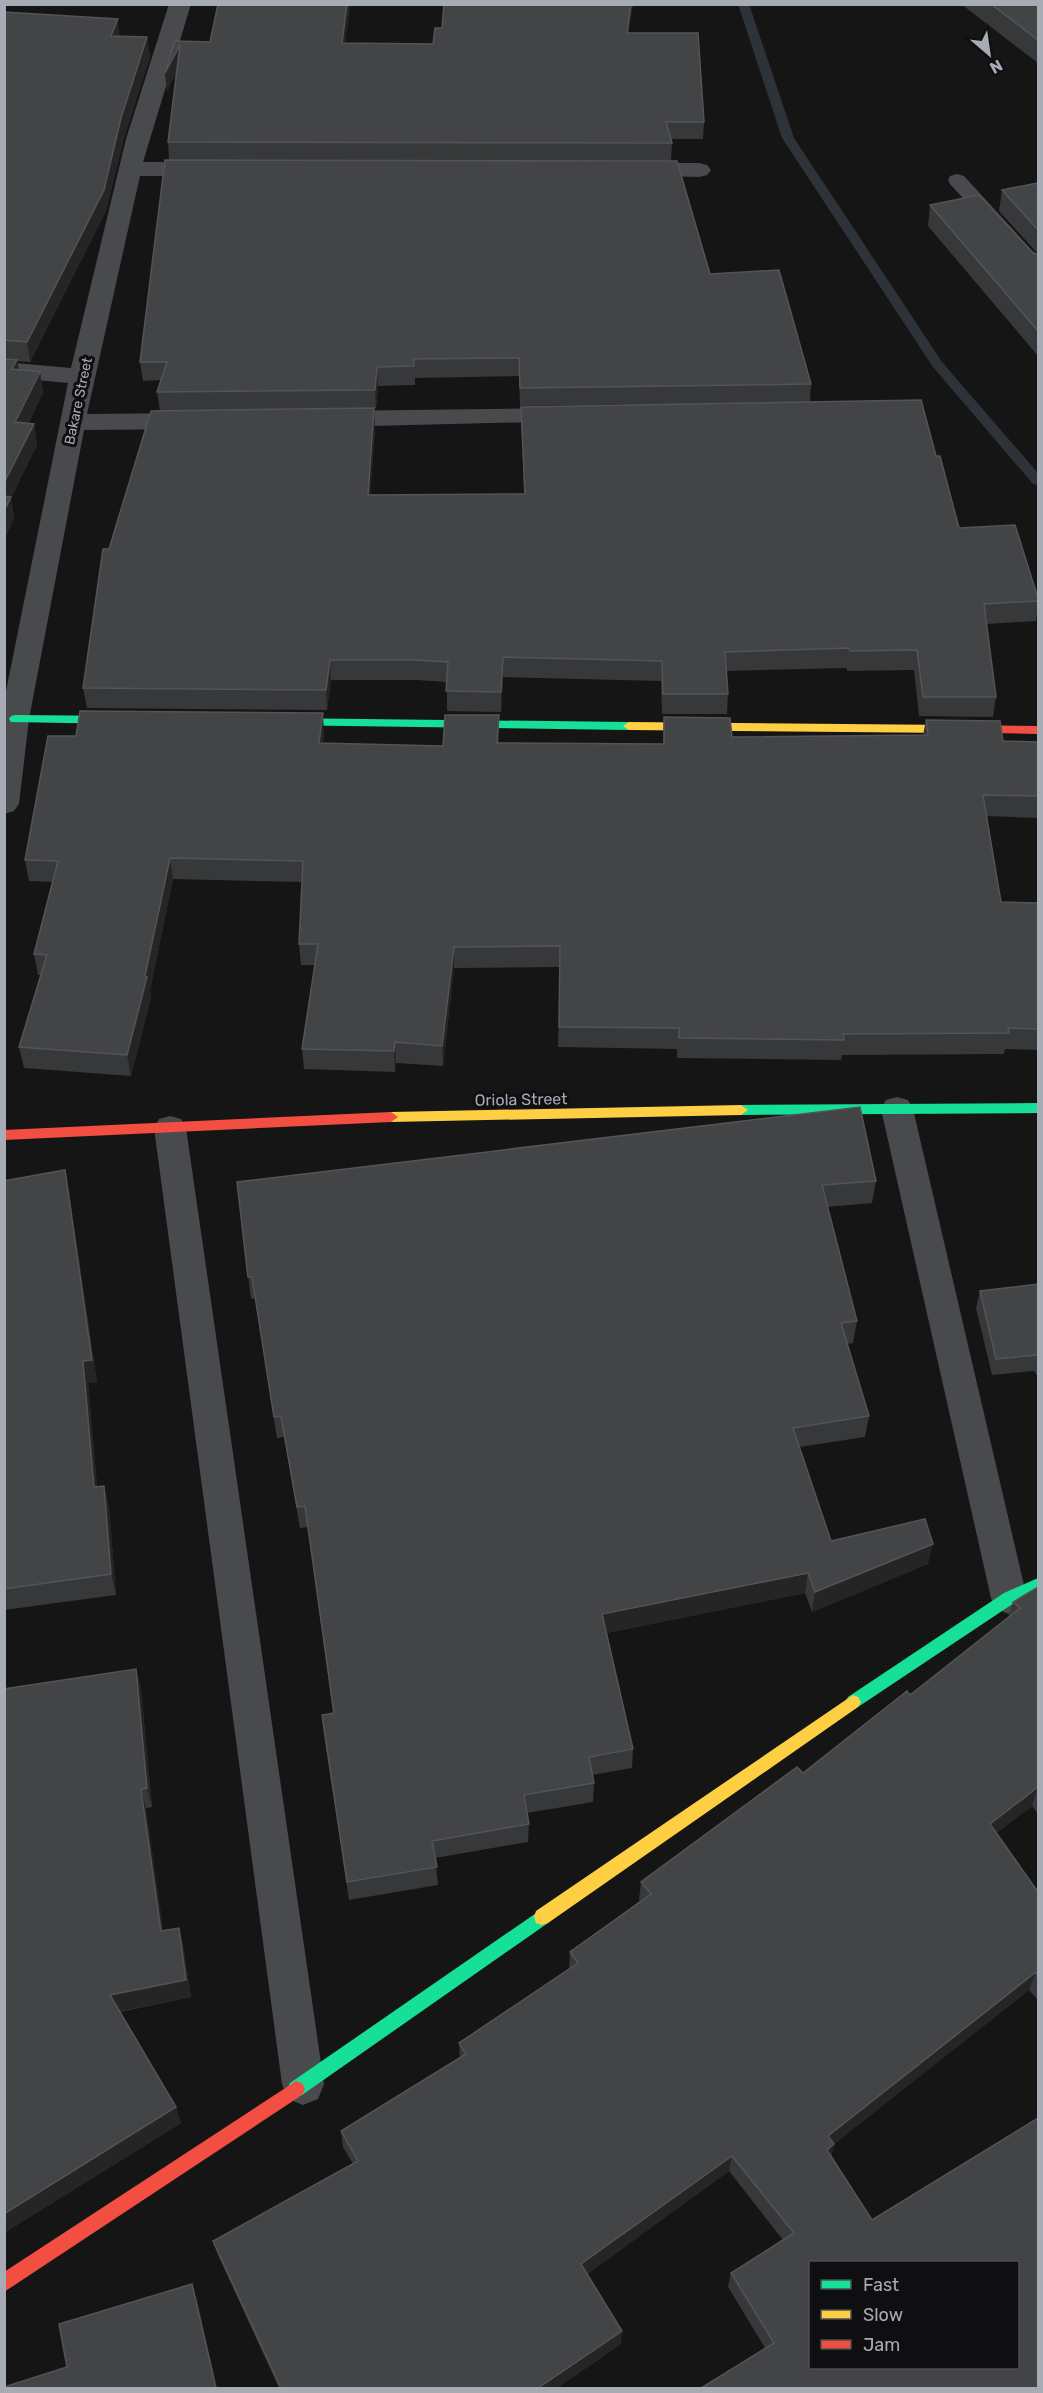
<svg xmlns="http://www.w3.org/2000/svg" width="1043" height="2393" font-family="Rubik,sans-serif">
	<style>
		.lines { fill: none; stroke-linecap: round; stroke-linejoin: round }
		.stream { fill: #2d3339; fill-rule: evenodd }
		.lane { fill: #494a4e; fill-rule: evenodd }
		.street { fill: #494a4e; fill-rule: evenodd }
		.fast { fill: #16e098; fill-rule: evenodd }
		.slow { fill: #ffcf43; fill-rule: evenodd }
		.jam { fill: #f24e42; fill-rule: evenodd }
		.wall { fill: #373839 }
		.shaded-wall { fill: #252525 }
		.building { fill: #434446; stroke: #535458; stroke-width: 1.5; fill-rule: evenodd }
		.labels { text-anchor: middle; stroke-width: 6; stroke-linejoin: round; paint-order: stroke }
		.far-street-label { font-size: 14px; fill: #a7abb4; stroke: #0f0f11 }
		.street-label { font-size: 16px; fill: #a7abb4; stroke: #0f0f11 }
	</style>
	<rect width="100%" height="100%" fill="#151515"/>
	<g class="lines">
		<!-- stream -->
		<path class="stream" d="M 738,4 L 749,4 L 794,138 L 942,362 L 1038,473 L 1038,485 L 1033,484 L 933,367 L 782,138 Z"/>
		<!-- lane -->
		<path class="lane" d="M 957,174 L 964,176 L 1038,257 L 1038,274 L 1031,272 L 950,184 L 948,180 L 950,176 Z"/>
		<!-- street -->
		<path class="street" d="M 169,4 L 191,4 L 143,162 L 208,162 L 216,164 L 220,169 L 216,174 L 208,176 L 140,176 L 87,414 L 192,413 L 201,415 L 205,421 L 201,427 L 192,429 L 84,430 L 29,719 L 19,804 L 14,811 L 4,814 L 4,701 L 68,383 L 4,377 L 4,362 L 71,368 L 126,139 Z
			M 635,163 L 699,163 L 707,165 L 711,170 L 707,175 L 699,177 L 627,175 L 623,170 L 627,165 Z
			M 567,408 L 576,411 L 580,416 L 576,421 L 330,427 L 321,424 L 317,419 L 321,414 L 330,411 Z
			M 897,1097 L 908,1100 L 913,1109 L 1027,1598 L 1022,1609 L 1009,1614 L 996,1609 L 991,1598 L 881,1109 L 886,1100 Z
			M 170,1116 L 181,1119 L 186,1128 L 324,2084 L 318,2099 L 303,2105 L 288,2099 L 282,2084 L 154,1128 L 159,1119 Z"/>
		<!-- fast -->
		<path class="fast" d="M 15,715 L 124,716 L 130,720 L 124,724 L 11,722 L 9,719 L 11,716 Z
			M 278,718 L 629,722 L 635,726 L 629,730 L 274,725 L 272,722 Z
			M 1038,1103 L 1038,1113 L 741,1115 L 734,1110 L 741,1105 Z
			M 1038,1578 L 1038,1592 L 1014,1603 L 858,1707 L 853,1709 L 848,1707 L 845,1702 L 848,1697 L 1004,1593 Z
			M 542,1909 L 548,1911 L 550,1917 L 548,1923 L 302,2095 L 296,2097 L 290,2095 L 287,2089 L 290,2083 Z"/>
		<!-- slow -->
		<path class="slow" d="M 629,722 L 954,725 L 960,729 L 954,733 L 629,730 L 623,726 Z
			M 741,1105 L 748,1110 L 741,1115 L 391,1122 L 384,1117 L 391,1112 Z
			M 853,1695 L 858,1697 L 861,1702 L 858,1707 L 548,1923 L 542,1925 L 536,1923 L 534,1917 L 536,1911 Z"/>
		<!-- jam -->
		<path class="jam" d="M 954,725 L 1038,726 L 1038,734 L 950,732 L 948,729 L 950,726 Z
			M 391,1112 L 398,1117 L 391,1122 L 4,1140 L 4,1130 Z
			M 296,2081 L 302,2083 L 305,2089 L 302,2095 L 4,2292 L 4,2272 Z"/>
	</g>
	<!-- wall -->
	<path class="wall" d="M 218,4 L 350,4 L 345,43 L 433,44 L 442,28 L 633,4 L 628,33 L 704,122 L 703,139 L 671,139 L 672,143 L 671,161 L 169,160 L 168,142 L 176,73 L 167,91 L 165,73 L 210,42 Z
		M 961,4 L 1038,4 L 1038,63 Z
		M 4,12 L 120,36 L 147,37 L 150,57 L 124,138 L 106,211 L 30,362 L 17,361 L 19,370 L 40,372 L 43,393 L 28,424 L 34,424 L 37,445 L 11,498 L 14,518 L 4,540 Z
		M 1038,183 L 1038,356 L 928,226 L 930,205 L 1033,253 L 1038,254 L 999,211 L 1002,190 Z
		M 710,274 L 811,384 L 810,402 L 936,456 L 959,528 L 1038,598 L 1038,606 L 1036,621 L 986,624 L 996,697 L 993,717 L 919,716 L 914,670 L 847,671 L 847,668 L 726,671 L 728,694 L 727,714 L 662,714 L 661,681 L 503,677 L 501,712 L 447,711 L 447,682 L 416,680 L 331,680 L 327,710 L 87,708 L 83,688 L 109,549 L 375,429 L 370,495 L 524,494 L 521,407 L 650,404 L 520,406 L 519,376 L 415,378 L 415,385 L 378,386 L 376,408 L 160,411 L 157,392 L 161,380 L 143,381 L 140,362 Z
		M 499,715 L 499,743 L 663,744 L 664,717 L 732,737 L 923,735 L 926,720 L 1003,741 L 1038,742 L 1038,818 L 987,816 L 1001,902 L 1038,903 L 1038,1050 L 1005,1049 L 1004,1054 L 842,1055 L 841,1060 L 677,1058 L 677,1049 L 558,1047 L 560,967 L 454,968 L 443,1066 L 396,1063 L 395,1072 L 304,1069 L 302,1049 L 315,965 L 301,965 L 299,944 L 302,882 L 173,879 L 150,990 L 151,997 L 131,1076 L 24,1068 L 19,1047 L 41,975 L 38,975 L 34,954 L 53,882 L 29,881 L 25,860 L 76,736 L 324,735 L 323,743 L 443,746 Z
		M 65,1170 L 69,1192 L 97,1382 L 88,1383 L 97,1487 L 104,1486 L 109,1507 L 116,1595 L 4,1610 L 4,1181 Z
		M 876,1181 L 872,1203 L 827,1207 L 857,1321 L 853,1343 L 847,1344 L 869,1416 L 865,1437 L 799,1447 L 831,1541 L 928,1564 L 812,1612 L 805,1593 L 607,1633 L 633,1749 L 632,1768 L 592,1775 L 594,1783 L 593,1802 L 527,1813 L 529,1824 L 528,1842 L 435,1858 L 438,1885 L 349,1900 L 324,1734 L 333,1713 L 308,1527 L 300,1528 L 284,1437 L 277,1438 L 255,1298 L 251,1299 L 237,1182 Z
		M 1038,1284 L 1038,1377 L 1034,1371 L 992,1375 L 976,1308 L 980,1291 Z
		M 1038,1587 L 1038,1814 L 1032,1806 L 996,1833 L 1038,1892 L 1038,2000 L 1029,1990 L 834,2144 L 831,2156 L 872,2220 L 1038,2388 L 765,2348 L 728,2287 L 731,2273 L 783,2240 L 729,2171 L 587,2274 L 621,2344 L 557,2388 L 279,2388 L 218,2255 L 213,2241 L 353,2164 L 343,2147 L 341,2131 L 460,2058 L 459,2043 L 569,1969 L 570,1952 L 640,1901 L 639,1900 L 641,1882 L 803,1773 L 910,1695 L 1008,1618 L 1013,1602 Z
		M 136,1669 L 141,1689 L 152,1807 L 146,1808 L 163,1931 L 179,1928 L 183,1945 L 191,1997 L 120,2012 L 176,2107 L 181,2123 L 4,2233 L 4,1689 Z"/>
	<!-- shaded-wall -->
	<path class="shaded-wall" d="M 347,4 L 350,4 L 343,60 L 342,43 Z
		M 631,4 L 633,4 L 626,51 L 627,33 Z
		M 118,19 L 120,39 L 111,36 Z
		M 147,37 L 150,57 L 124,138 L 106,211 L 30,362 L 27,342 L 121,118 Z
		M 180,45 L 181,62 L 167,91 L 165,73 Z
		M 17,360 L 21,381 L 12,369 Z
		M 377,367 L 378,386 L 376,408 L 375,390 Z
		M 40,372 L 43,393 L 19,443 L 15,422 Z
		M 374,408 L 375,429 L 369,515 L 368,495 Z
		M 34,424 L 37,445 L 11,498 L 14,518 L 4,540 L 4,483 Z
		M 503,657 L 503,677 L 501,712 L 501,692 Z
		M 330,660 L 331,680 L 327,710 L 326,690 Z
		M 323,713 L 324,735 L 320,764 L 319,743 Z
		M 499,715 L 499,736 L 498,764 L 497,743 Z
		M 170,858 L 173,879 L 150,990 L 151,997 L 131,1076 L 127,1055 Z
		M 454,947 L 454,968 L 443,1066 L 442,1046 Z
		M 395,1042 L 396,1063 L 395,1072 L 394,1051 Z
		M 65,1170 L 69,1192 L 97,1382 L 88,1383 L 99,1508 L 94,1487 Z
		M 104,1486 L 109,1507 L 116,1595 L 111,1574 Z
		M 933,1544 L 928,1564 L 812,1612 L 815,1592 Z
		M 808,1573 L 805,1593 L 601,1634 L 602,1614 Z
		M 136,1669 L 141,1689 L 152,1807 L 147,1788 Z
		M 1038,1787 L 1032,1806 L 984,1842 L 990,1824 Z
		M 141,1789 L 146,1808 L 166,1949 L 161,1931 Z
		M 179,1928 L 183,1945 L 191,1997 L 116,2012 L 110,1995 Z
		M 1036,1972 L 1029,1990 L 824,2152 L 828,2136 Z
		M 176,2107 L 181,2123 L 4,2233 L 4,2214 Z
		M 834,2144 L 830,2160 L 827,2150 Z
		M 732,2156 L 729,2171 L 581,2279 L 581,2264 Z
		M 192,2284 L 197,2299 L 217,2388 L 216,2388 Z
		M 622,2331 L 621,2344 L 557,2388 L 538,2388 Z"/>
	<!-- building -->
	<path class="building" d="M 218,4 L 347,4 L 342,43 L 433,44 L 435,28 L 442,28 L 444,4 L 631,4 L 627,33 L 698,33 L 704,122 L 666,122 L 672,143 L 168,142 L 180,45 L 165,73 L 175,41 L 210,42 Z
		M 991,4 L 1038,4 L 1038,40 Z
		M 4,12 L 118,19 L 111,36 L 147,37 L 121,118 L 104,190 L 27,342 L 4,340 Z
		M 165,160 L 677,161 L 710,274 L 779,270 L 811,384 L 520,388 L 519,358 L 414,359 L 414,366 L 377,367 L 375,390 L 157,392 L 167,362 L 140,362 Z
		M 1038,183 L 1038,230 L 1002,190 Z
		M 979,195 L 1033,253 L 1038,254 L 1038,331 L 930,205 Z
		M 4,359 L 17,360 L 12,369 L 40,372 L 15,422 L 34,424 L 4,483 Z
		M 921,400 L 936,456 L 940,456 L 959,528 L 1015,525 L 1038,598 L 1038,601 L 984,604 L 996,697 L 923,697 L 917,650 L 850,651 L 849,648 L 725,652 L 728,694 L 663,694 L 662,661 L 503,657 L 501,692 L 446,691 L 448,662 L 415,660 L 330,660 L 326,690 L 83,688 L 103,549 L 109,549 L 151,411 L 374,408 L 368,495 L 525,494 L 521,407 Z
		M 4,496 L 11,497 L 4,511 Z
		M 80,711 L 323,713 L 319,743 L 443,746 L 445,715 L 499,715 L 497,743 L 664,744 L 664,717 L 730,718 L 732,737 L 928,735 L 926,720 L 1000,721 L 1003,741 L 1038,742 L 1038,796 L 983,795 L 1001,902 L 1038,903 L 1038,1029 L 1008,1028 L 1009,1033 L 843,1034 L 844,1040 L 679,1038 L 679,1028 L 559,1027 L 560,946 L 454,947 L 442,1046 L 395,1042 L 394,1051 L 302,1049 L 318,944 L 299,944 L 303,861 L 170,858 L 145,976 L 147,977 L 127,1055 L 19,1047 L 47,955 L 34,954 L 58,861 L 25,860 L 48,736 L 76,736 Z
		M 860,1107 L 876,1181 L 822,1185 L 857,1321 L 841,1323 L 869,1416 L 793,1428 L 831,1541 L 925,1519 L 933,1544 L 815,1592 L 808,1573 L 602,1614 L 633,1749 L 589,1757 L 594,1783 L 524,1795 L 529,1824 L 432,1841 L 437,1867 L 347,1882 L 322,1715 L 334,1713 L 305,1506 L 297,1507 L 281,1416 L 274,1417 L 252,1277 L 248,1277 L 237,1182 Z
		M 65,1170 L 92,1360 L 83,1361 L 94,1487 L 104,1486 L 111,1574 L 4,1589 L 4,1181 Z
		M 1038,1284 L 1038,1355 L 996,1359 L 980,1291 Z
		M 1038,1587 L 1038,1787 L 990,1824 L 1038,1892 L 1038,1975 L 1036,1972 L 828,2136 L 834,2144 L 827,2150 L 872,2220 L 1038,2118 L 1038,2388 L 701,2388 L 774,2343 L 731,2273 L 794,2233 L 732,2156 L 581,2264 L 622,2331 L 538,2388 L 281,2388 L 213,2241 L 358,2161 L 341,2131 L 466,2054 L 459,2043 L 578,1963 L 570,1952 L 651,1894 L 641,1882 L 797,1767 L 803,1773 L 907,1691 L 910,1695 L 1020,1608 L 1013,1602 ZM 810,2262 L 1017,2262 L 1017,2367 L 810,2367 Z
		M 136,1669 L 147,1788 L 141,1789 L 161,1931 L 179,1928 L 186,1980 L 110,1995 L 176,2107 L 4,2214 L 4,1689 Z
		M 192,2284 L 216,2388 L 4,2388 L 4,2387 L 67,2367 L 59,2324 Z"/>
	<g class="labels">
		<!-- far-street labels -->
		<g class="far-street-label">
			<text transform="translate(78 401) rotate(-78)" y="5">Bakare Street</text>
		</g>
		<!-- street labels -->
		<g class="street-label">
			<text transform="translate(521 1099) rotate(-1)" y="6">Oriola Street</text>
		</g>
	</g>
	<!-- border -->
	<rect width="1043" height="2393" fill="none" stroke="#a7abb4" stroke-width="12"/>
	<!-- legend -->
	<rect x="809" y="2261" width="210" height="108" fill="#0f0f11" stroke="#4c4d52" stroke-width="1.5"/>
	<rect x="821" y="2280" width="30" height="9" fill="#16e098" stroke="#4c4d52" stroke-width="1.5"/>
	<text x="863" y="2291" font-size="18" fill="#a7abb4">Fast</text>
	<rect x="821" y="2310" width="30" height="9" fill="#ffcf43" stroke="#4c4d52" stroke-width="1.5"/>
	<text x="863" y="2321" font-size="18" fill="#a7abb4">Slow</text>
	<rect x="821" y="2340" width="30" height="9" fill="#f24e42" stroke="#4c4d52" stroke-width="1.5"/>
	<text x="863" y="2351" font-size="18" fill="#a7abb4">Jam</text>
	<!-- north arrow -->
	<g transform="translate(989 54) rotate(151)" stroke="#0f0f11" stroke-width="4.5" paint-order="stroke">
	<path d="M0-4.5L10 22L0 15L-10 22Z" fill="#a7abb4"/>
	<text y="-9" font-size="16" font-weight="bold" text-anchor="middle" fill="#a7abb4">N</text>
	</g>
</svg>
